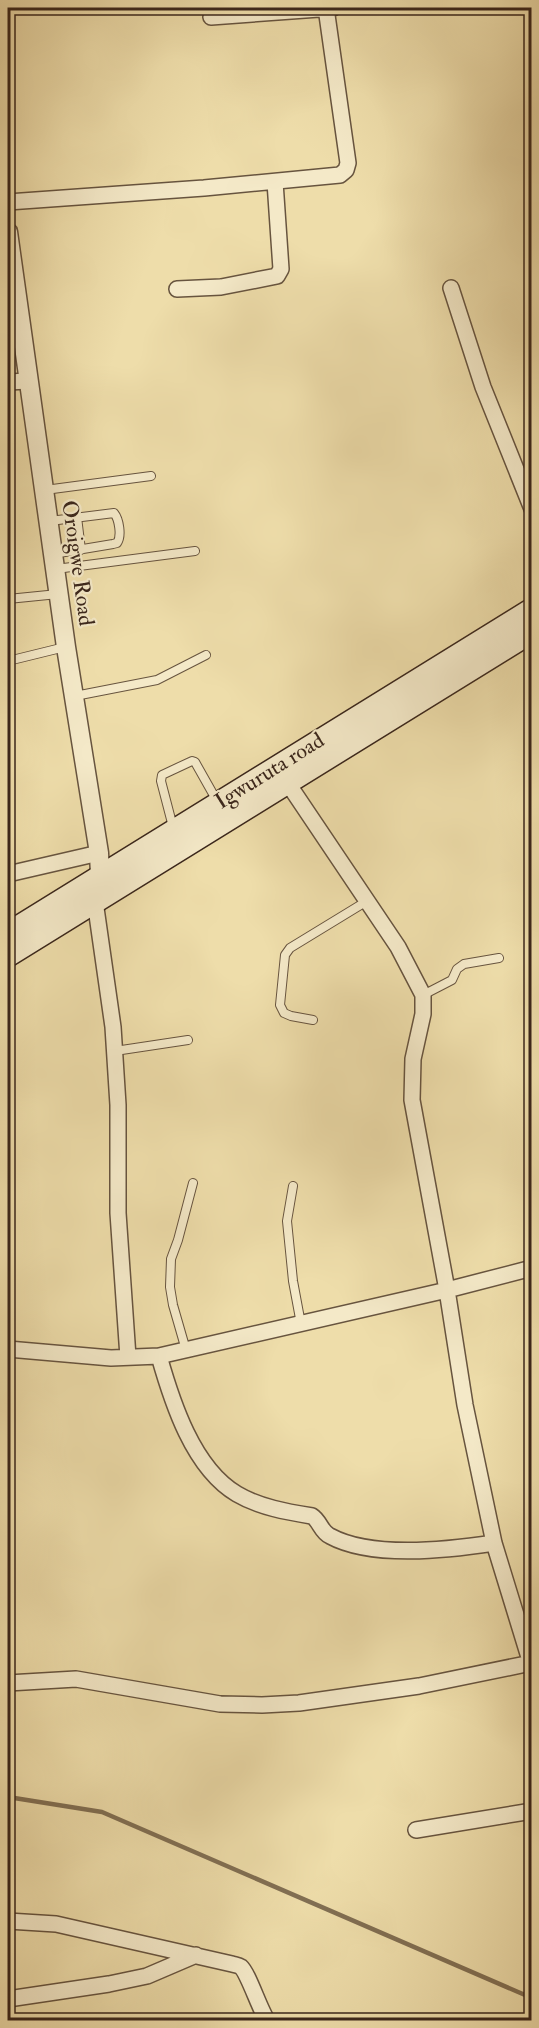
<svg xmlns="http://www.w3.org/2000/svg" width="539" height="2028" font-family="'IM FELL Double Pica',serif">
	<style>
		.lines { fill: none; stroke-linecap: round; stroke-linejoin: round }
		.stream { stroke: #816f53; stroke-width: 4.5 }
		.service-casing { stroke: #67543f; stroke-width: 10 }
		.minor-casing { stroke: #67543f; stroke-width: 18 }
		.tertiary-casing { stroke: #67543f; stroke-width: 21 }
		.secondary-casing { stroke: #3a261b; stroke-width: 24 }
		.service { stroke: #f4e9c8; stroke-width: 8 }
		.minor { stroke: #f4e9c8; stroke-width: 15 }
		.tertiary { stroke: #f4e9c8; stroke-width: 18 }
		.secondary { stroke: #f4e9c8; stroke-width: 21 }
		.labels { text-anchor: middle; stroke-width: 4.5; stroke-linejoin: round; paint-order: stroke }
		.street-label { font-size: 22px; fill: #3a261b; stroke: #f4e9c8 }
	</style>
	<rect width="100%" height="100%" fill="#eda"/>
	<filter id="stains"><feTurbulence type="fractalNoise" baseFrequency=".00333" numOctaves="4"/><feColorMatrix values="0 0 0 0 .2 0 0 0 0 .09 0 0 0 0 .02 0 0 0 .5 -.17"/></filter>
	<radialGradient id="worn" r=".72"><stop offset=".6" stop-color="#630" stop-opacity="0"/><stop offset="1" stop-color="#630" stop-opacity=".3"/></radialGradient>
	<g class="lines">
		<!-- stream -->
		<path class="stream" d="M 8,1797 L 102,1812 L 532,1998"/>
		<!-- service casing -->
		<g class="service-casing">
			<path id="service" d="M 45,490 L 151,476
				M 77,517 L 81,550
				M 50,521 L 114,513 C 119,519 122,536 117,543 L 113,544 L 53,554
				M 56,569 L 195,551
				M 8,599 L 58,594
				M 8,661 L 65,647
				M 75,696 L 157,680 L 206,655
				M 173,827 L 161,781 L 162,775 L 192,761 L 195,762 L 217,801
				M 423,995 L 452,980 L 457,969 L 464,964 L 499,958
				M 313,1020 L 291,1016 L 284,1013 L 280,1005 L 285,955 L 290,948 L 367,901
				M 115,1051 L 188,1040
				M 293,1186 L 287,1221 L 293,1281 L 301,1324
				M 186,1350 L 173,1305 L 170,1287 L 171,1259 L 178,1240 L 193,1183"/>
		</g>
		<!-- minor casing -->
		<g class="minor-casing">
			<path id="minor" d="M 211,17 L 333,8
				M 8,202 L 204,188 L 340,175 L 346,170 L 348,163 L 326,8
				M 451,288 L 483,387 L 532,509
				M 177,289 L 221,287 L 277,276 L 281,269 L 275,182
				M 8,382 L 28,381
				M 287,782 L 398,947 L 423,995 L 423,1014 L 413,1059 L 412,1100 L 447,1290 L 465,1405 L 494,1543 L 532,1667
				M 8,874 L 99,853
				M 95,901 L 113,1027 L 118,1105 L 118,1213 L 128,1357
				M 8,1349 L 111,1358 L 159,1356 L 447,1290 L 532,1268
				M 159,1356 C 172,1402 193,1468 237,1494 C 259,1507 287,1512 312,1516 C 320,1521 321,1532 330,1536 C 372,1559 448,1550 494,1543
				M 8,1683 L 76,1679 L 220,1704 L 262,1705 L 299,1703 L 419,1686 L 531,1663
				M 416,1830 L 532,1811
				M 8,1921 L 56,1924 L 232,1964 C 235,1965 238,1965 241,1967 C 248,1973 260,2010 267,2020
				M 8,1999 L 109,1984 L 147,1976 L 196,1955"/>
		</g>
		<!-- tertiary casing -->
		<g class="tertiary-casing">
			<path id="tertiary" d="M 8,232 L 66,647 L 99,853 L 100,875 L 97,889"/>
		</g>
		<!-- secondary casing -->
		<g class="secondary-casing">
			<path id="secondary" d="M 8,933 L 532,609
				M 8,956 L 532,632"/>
		</g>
		<!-- service -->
		<use href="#service" class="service"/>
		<!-- minor -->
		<use href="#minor" class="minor"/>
		<!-- tertiary -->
		<use href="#tertiary" class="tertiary"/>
		<!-- secondary -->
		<use href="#secondary" class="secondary"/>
	</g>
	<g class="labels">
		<!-- street labels -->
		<g class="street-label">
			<text transform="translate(79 563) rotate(82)" y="8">Oroigwe Road</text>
			<text transform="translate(269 770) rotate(-32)" y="8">Igwuruta road</text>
		</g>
	</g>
	<!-- margin -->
	<rect width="539" height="2028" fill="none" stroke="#eda" stroke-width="30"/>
	<rect x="9" y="9" width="521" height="2010" fill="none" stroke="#3a261b" stroke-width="3"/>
	<rect x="15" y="15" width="509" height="1998" fill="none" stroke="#3a261b" stroke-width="1.5"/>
	<rect width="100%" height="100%" filter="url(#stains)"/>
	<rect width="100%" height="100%" fill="url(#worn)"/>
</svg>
